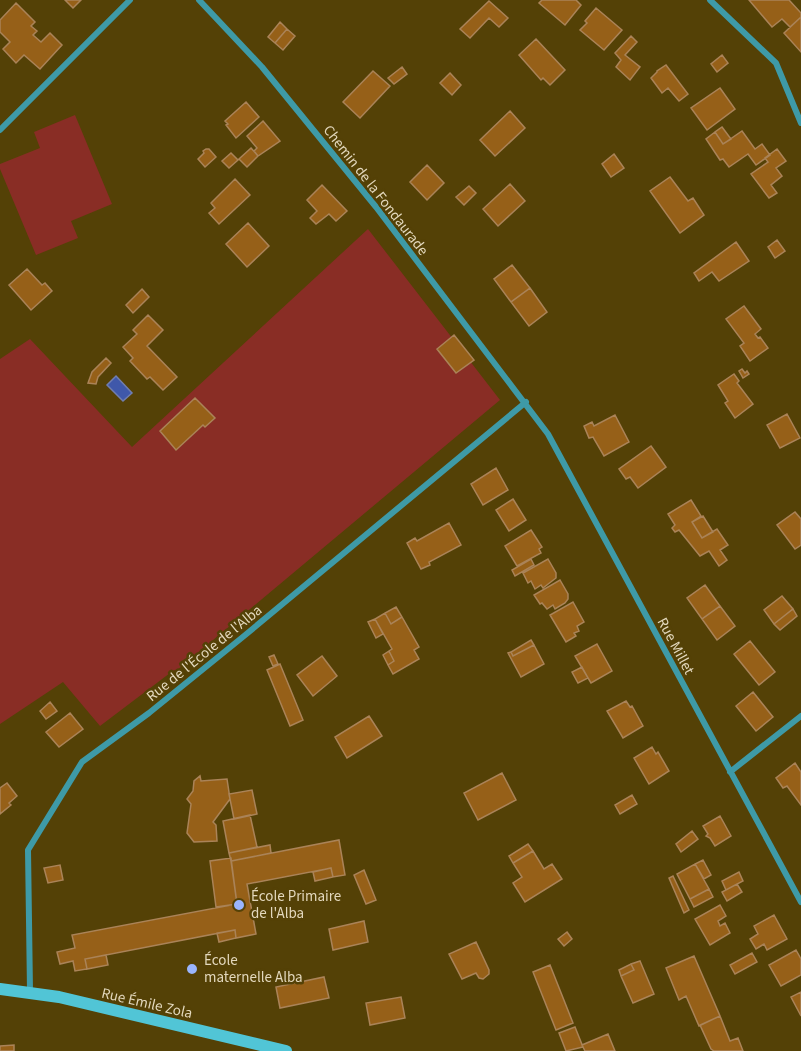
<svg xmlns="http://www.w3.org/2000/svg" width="801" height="1051" font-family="'Source Sans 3',sans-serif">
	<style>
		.green { fill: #892d25 }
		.water { fill: #3f58aa; stroke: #707eb0; stroke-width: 1.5 }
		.building { fill: #966018; stroke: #aa8358; stroke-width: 1.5 }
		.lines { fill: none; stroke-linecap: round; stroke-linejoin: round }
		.minor { stroke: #3e9aa7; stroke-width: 6 }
		.secondary { stroke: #51c5d6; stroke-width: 12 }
		.poi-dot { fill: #9ab5fd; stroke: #544106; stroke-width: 2 }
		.labels { text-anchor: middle; stroke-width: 5; stroke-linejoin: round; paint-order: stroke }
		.street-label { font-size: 15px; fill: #e3d8bd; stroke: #544106 }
		.poi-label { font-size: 15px; fill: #e3d8bd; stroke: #544106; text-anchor: start }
	</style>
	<rect width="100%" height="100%" fill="#544106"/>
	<!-- green -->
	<path class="green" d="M 75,115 L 112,204 L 71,221 L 78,238 L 36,255 L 0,169 L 0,164 L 40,148 L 34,132 Z
		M 368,229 L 500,400 L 176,671 L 174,670 L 100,726 L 63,682 L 0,724 L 0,359 L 30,339 L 132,447 Z"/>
	<!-- water -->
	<path class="water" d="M 116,376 L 132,393 L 123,401 L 107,385 Z"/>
	<!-- building -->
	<path class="building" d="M 65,0 L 81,0 L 73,8 Z
		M 542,0 L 576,0 L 581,5 L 565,25 L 539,3 Z
		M 749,0 L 789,0 L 801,13 L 801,17 L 790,27 L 782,19 L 772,27 Z
		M 489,1 L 508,18 L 499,27 L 489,18 L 470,38 L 460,29 Z
		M 16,3 L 35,22 L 31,26 L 37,31 L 33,35 L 41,42 L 50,33 L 62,45 L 40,69 L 24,55 L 16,63 L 3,49 L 10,42 L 0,32 L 0,20 Z
		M 596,8 L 622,30 L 604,50 L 580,30 L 587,23 L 585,21 Z
		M 801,17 L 801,52 L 784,33 Z
		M 280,22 L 287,29 L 275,43 L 268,37 Z
		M 287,29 L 295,36 L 283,50 L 275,43 Z
		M 631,36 L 637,42 L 625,55 L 640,67 L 630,80 L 616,67 L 621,60 L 615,53 Z
		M 536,39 L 565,70 L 550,85 L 543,78 L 541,80 L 519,55 Z
		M 722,55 L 728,63 L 717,72 L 711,64 Z
		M 666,65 L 688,94 L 679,101 L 668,88 L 662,93 L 651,78 L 657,72 L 657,71 Z
		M 402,67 L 407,74 L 394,84 L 388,78 Z
		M 373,71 L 390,86 L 360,118 L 343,102 Z
		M 450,73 L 461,85 L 452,95 L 440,83 Z
		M 720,88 L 735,109 L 707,130 L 691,108 Z
		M 246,102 L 259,117 L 236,138 L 226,125 L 228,124 L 225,121 Z
		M 510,111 L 525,128 L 495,156 L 480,140 Z
		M 263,121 L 280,141 L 258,156 L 254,151 L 257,148 L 247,136 Z
		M 722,127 L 731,139 L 723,144 L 715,132 Z
		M 742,131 L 755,149 L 762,144 L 770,155 L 756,165 L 748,154 L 729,167 L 723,159 L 720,160 L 706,139 L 715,132 L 723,144 Z
		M 251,148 L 258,156 L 247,167 L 239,159 Z
		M 206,149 L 209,149 L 216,157 L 205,167 L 198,159 L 204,153 L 203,151 Z
		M 777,149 L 786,161 L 776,168 L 782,176 L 771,185 L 777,193 L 769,198 L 751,174 L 768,162 L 765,158 Z
		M 231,153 L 238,160 L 229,168 L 222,161 Z
		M 614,154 L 624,168 L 611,177 L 602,164 Z
		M 427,165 L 444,183 L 427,200 L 410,182 Z
		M 670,177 L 688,201 L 693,198 L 704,215 L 680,233 L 650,191 Z
		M 235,179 L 250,195 L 219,224 L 209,213 L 215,208 L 211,203 Z
		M 510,184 L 525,201 L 498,226 L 483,209 Z
		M 322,185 L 347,211 L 336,221 L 329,214 L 316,224 L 310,218 L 317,211 L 307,200 Z
		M 469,186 L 476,193 L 464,205 L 456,197 Z
		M 248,223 L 269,246 L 247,267 L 226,244 Z
		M 777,240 L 785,251 L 775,258 L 768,247 Z
		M 736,242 L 749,261 L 719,281 L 712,272 L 699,281 L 694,273 Z
		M 512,265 L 530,288 L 511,302 L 494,279 Z
		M 27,269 L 42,285 L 45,283 L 52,291 L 31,310 L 9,285 Z
		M 530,288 L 547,312 L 529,326 L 511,302 Z
		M 142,289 L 149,297 L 133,313 L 126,305 Z
		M 744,306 L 761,329 L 755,334 L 758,338 L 760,337 L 768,348 L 750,361 L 740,346 L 744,343 L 726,319 Z
		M 148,315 L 163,330 L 147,346 L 177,377 L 163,390 L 150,377 L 147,379 L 130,361 L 133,358 L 123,347 L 137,334 L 133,330 Z
		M 454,335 L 474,360 L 456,373 L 437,349 Z
		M 106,358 L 111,363 L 98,377 L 96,384 L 88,383 L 92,372 Z
		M 742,369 L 745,373 L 747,371 L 749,374 L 743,378 L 739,371 Z
		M 734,374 L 739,381 L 737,383 L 753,404 L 735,418 L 725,403 L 728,401 L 718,385 Z
		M 195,398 L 215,418 L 205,427 L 203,425 L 176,450 L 160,431 Z
		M 787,414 L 800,438 L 780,448 L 767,425 Z
		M 615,415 L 629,442 L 604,456 L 593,437 L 589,438 L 584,426 L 592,422 L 594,426 Z
		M 651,446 L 666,467 L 638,488 L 630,477 L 626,479 L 619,469 Z
		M 496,468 L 508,490 L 483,505 L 471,484 Z
		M 513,499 L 526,520 L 509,531 L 496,510 Z
		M 691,500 L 701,516 L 692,522 L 702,538 L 717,529 L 728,545 L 720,550 L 727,560 L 719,566 L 709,551 L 700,556 L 679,530 L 675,532 L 672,528 L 675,525 L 668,514 Z
		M 795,512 L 801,519 L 801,545 L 795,549 L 777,525 Z
		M 703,516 L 713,532 L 702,538 L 692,522 Z
		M 449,523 L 461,545 L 429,562 L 430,565 L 421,569 L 407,543 L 415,538 L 417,541 Z
		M 531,530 L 542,547 L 539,549 L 541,553 L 517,566 L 505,546 Z
		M 531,559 L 534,565 L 515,576 L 512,570 Z
		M 548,559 L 556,573 L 556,578 L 543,588 L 541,585 L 535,589 L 531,581 L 528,583 L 523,573 Z
		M 560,580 L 568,594 L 568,599 L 565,603 L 555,609 L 553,605 L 547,609 L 542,603 L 540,604 L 534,595 Z
		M 705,585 L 720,606 L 702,619 L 687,598 Z
		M 782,596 L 793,609 L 774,624 L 764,610 Z
		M 573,602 L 584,622 L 577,626 L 579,631 L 574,633 L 576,636 L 566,642 L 550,615 Z
		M 720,606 L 735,626 L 717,640 L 702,619 Z
		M 396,607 L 402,617 L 391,624 L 385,613 Z
		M 793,609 L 797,616 L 780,630 L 774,624 Z
		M 385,613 L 391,624 L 402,617 L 419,647 L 414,650 L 419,659 L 393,674 L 388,665 L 394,661 L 389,651 L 392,649 L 375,619 Z
		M 375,619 L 383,634 L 376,638 L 368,622 Z
		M 531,640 L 534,645 L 513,656 L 511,652 Z
		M 750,641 L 775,672 L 759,685 L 734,654 Z
		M 597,644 L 612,671 L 591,683 L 575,656 Z
		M 534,645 L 544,664 L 521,677 L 508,653 L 511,652 L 513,656 Z
		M 389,651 L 394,661 L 388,665 L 383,655 Z
		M 274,655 L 278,664 L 273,666 L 269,657 Z
		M 322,656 L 337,676 L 313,696 L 297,675 Z
		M 280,664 L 303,720 L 290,726 L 267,670 Z
		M 582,667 L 588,678 L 578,683 L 572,672 Z
		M 753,692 L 773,717 L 756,731 L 736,706 Z
		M 626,701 L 630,707 L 632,706 L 643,726 L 623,738 L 607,711 Z
		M 50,702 L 57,711 L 46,719 L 40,711 Z
		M 70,713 L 83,729 L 59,747 L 46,732 Z
		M 369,716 L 382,736 L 347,758 L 335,737 Z
		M 652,747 L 656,754 L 658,752 L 669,771 L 649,784 L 634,758 Z
		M 795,763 L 801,772 L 801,805 L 787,786 L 783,788 L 776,778 Z
		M 502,773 L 516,800 L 478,820 L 464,793 Z
		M 200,776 L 201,781 L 227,779 L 230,799 L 213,822 L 216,825 L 217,841 L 194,842 L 187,833 L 191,804 L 187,799 L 193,791 L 194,781 Z
		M 7,783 L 17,796 L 9,803 L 11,805 L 0,814 L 0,788 Z
		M 252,790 L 257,814 L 234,819 L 229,794 Z
		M 632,795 L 637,804 L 620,814 L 615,805 Z
		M 250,815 L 257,847 L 229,853 L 223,821 Z
		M 720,816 L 731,836 L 715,846 L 710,838 L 706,836 L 708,834 L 703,826 Z
		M 692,831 L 698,839 L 681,852 L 676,844 Z
		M 339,840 L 345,875 L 333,877 L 331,868 L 247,884 L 256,934 L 236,938 L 235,930 L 85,959 L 87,969 L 75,971 L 73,961 L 60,964 L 57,952 L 75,948 L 72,935 L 237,904 L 231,861 Z
		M 528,844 L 533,851 L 513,863 L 509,856 Z
		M 270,845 L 271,853 L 231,861 L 229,853 Z
		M 533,851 L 544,869 L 552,864 L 562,879 L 525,902 L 513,883 L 522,877 L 513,863 Z
		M 231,858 L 237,904 L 216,907 L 210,861 Z
		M 703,860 L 711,875 L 704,879 L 695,864 Z
		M 695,864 L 709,889 L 690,899 L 677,874 Z
		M 60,865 L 63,880 L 48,883 L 44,868 Z
		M 331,868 L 333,877 L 315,881 L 313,872 Z
		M 364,870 L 376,900 L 366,904 L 354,875 Z
		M 739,872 L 743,881 L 726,890 L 722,881 Z
		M 673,876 L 689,910 L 684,913 L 669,878 Z
		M 737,884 L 742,892 L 727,901 L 722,892 Z
		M 709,889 L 713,897 L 694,907 L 690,899 Z
		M 720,905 L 726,916 L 718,921 L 720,926 L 725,923 L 730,933 L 710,945 L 695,919 Z
		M 774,915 L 787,939 L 767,950 L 764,944 L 756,949 L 750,939 L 758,934 L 754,926 Z
		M 364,921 L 368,942 L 333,950 L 329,929 Z
		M 235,930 L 236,938 L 219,942 L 217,933 Z
		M 567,932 L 572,939 L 564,946 L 558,939 Z
		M 476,942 L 489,970 L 489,974 L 483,979 L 479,978 L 476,973 L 462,979 L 449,954 Z
		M 796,950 L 801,959 L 801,975 L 781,986 L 769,965 Z
		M 752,953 L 757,962 L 735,974 L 730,965 Z
		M 106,955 L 108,965 L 87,969 L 85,959 Z
		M 694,956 L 720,1016 L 699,1026 L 686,996 L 679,1000 L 666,968 Z
		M 640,961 L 654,994 L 633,1003 L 621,976 L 634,970 L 631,964 Z
		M 631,964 L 634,970 L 621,976 L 619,970 Z
		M 550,965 L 573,1023 L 556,1030 L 533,972 Z
		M 324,977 L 329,998 L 280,1008 L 276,987 Z
		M 801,992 L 801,1016 L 791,997 Z
		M 401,997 L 405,1018 L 370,1025 L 366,1003 Z
		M 720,1016 L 730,1041 L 738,1038 L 743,1051 L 714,1051 L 711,1049 L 700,1025 Z
		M 575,1027 L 583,1047 L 566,1051 L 559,1033 Z
		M 608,1034 L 615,1051 L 585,1051 L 582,1045 Z
		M 14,1045 L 14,1051 L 0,1051 L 0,1046 Z"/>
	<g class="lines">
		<!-- minor -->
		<path class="minor" d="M 199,0 L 262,67 L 376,207 L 548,434 L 801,902
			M 710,0 L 776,63 L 801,123
			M 0,130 L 130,0
			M 730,772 L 801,716
			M 30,991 L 28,850 L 82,762 L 149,713 L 244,636 L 526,402"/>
		<!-- secondary -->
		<path class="secondary" d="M 0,989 L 59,997 L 286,1051"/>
	</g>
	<!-- markers -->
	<g class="poi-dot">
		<circle cx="239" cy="905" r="6"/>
		<circle cx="192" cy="969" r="6"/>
	</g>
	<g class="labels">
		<!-- street labels -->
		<g class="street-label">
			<text transform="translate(376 190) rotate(52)" y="5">Chemin de la Fondaurade</text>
			<text transform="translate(676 646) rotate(62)" y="5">Rue Millet</text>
			<text transform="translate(204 653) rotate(-39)" y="5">Rue de l'École de l'Alba</text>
			<text transform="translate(147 1003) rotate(13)" y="5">Rue Émile Zola</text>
		</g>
		<!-- poi labels -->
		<g class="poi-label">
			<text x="251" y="901">École Primaire<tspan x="251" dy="17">de l'Alba</tspan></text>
			<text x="204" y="965">École<tspan x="204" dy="17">maternelle Alba</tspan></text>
		</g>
	</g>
</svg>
